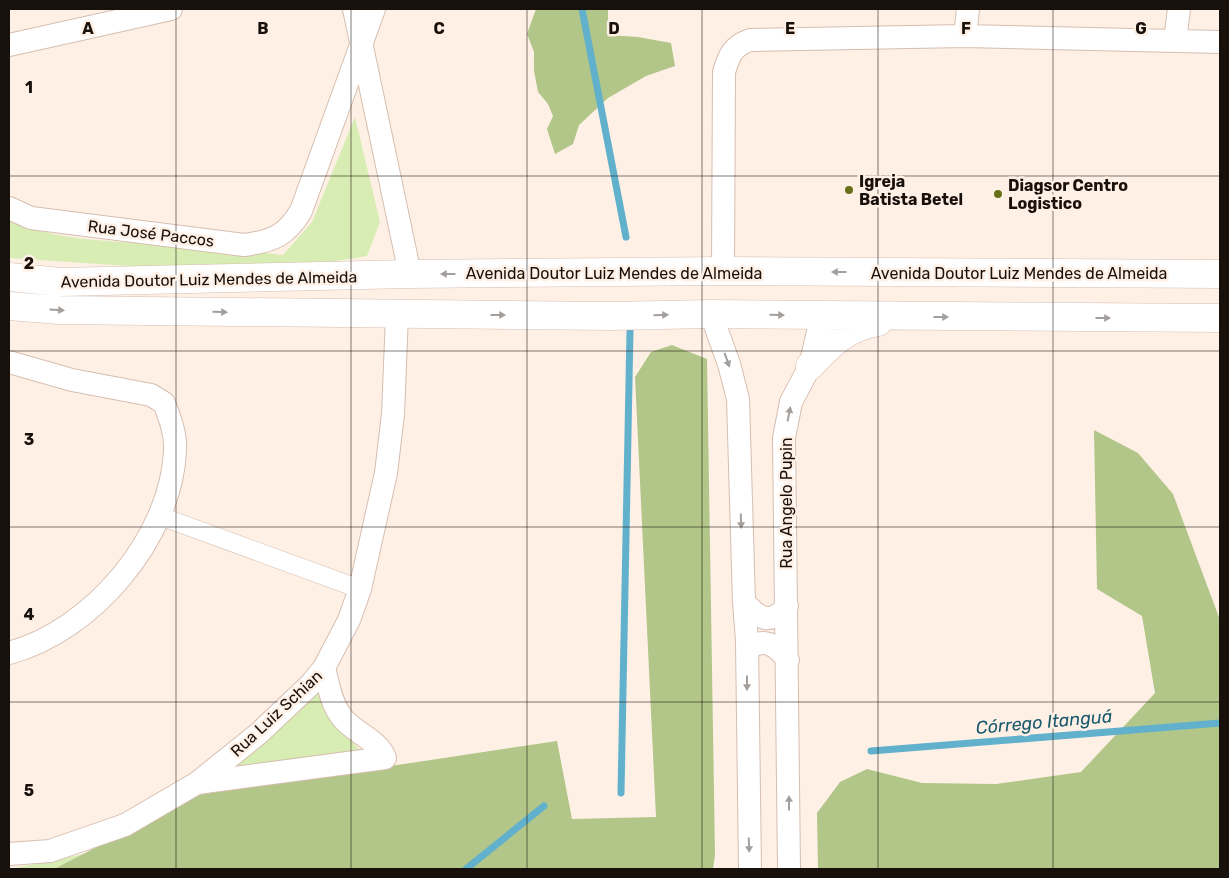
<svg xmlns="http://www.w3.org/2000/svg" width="1229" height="878" font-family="Rubik,sans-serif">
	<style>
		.green { fill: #d8edb3 }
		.forest { fill: #b1c688 }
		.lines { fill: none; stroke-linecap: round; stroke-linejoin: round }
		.stream { stroke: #62b1cc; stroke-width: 7 }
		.pedestrian-casing { stroke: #d6beaf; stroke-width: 19 }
		.minor-casing { stroke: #d6beaf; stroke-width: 24 }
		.secondary-casing { stroke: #d6beaf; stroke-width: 29 }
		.pedestrian { stroke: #fff; stroke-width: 18 }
		.minor { stroke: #fff; stroke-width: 22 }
		.secondary { stroke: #fff; stroke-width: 28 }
		.oneway { fill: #a39f9d }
		.grid { fill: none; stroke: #18100a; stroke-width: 1; stroke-opacity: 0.55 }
		.poi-dot { fill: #677019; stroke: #fff0e6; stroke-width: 2 }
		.labels { text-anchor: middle; stroke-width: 5; stroke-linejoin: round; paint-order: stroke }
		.poi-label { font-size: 16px; font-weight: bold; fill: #18100a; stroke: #fff0e6; text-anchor: start }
		.street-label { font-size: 16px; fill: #18100a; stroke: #fff0e6 }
		.water-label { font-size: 18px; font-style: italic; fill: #195a6d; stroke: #fff0e6 }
		.grid-label { font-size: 16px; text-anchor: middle; font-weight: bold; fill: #18100a; stroke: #fff0e6; stroke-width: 5; stroke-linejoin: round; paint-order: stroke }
	</style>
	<rect width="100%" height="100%" fill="#fff0e6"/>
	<!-- green -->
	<path class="green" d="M 355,117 L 380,222 L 367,256 L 278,271 L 129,266 L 9,258 L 9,219 C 48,242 130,242 177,245 C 212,247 247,251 283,255 L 312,222 Z
		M 323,690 L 331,718 L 365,756 L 227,772 Z
		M 84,854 L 54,869 L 9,869 Z"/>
	<!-- forest -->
	<path class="forest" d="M 536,9 L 608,9 L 608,35 L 638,37 L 671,43 L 675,66 L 646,76 L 608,98 L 579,125 L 573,144 L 555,154 L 547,129 L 553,116 L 548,104 L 538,92 L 534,71 L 534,52 L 527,34 Z
		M 672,345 L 707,359 L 715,855 L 713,869 L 54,869 L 198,795 L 557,741 L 572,819 L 656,817 L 635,377 L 651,352 Z
		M 1094,430 L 1138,453 L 1173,494 L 1220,620 L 1220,869 L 818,869 L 817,813 L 840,782 L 867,769 L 922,783 L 996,784 L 1081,772 L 1155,693 L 1142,616 L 1097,589 Z"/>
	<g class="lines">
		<!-- stream -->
		<path class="stream" d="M 582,9 L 626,237
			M 871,751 L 1220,723
			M 621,793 L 630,331
			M 466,869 L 544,806"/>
		<!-- pedestrian casing -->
		<g class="pedestrian-casing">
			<path id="pedestrian" d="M 160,516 L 360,589"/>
		</g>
		<!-- minor casing -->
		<g class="minor-casing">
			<path id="minor" d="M 354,9 L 410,274
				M 965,36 L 968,9
				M 1175,41 L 1179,9
				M 9,45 L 171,9
				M 9,208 L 31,218 L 244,245 C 273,241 286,236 301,211 L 374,9
				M 723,271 L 724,72 C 729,55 733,46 750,40 L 965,36 L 1220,42
				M 711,314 L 729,364 L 738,399 L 744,602 L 747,641 L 750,869
				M 9,362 L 72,380 L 151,395 L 164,403 C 170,418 176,434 175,451 C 171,538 92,631 9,653
				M 744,602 C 759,619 770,626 787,606
				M 747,650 C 764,636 776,645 788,660
				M 197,783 L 385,758 C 379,740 352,732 341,716 C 331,703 328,683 324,668
				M 9,854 L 50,851 L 125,825 L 197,783 L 258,734 L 311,684 L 324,668 L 349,620 L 360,589 L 386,473 L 393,414 L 397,315
				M 789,869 L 784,438 L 791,402 L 810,366 L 822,315"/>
		</g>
		<!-- secondary casing -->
		<g class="secondary-casing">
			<path id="secondary" d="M 9,277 L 60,282 L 410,274 L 723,271 L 1220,274
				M 9,306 L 59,310 L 611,316 L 711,314 L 1220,318
				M 810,366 C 832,343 845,328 878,322"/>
		</g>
		<!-- pedestrian -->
		<use href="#pedestrian" class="pedestrian"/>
		<!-- minor -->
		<use href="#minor" class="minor"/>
		<!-- secondary -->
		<use href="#secondary" class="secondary"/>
	</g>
	<!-- one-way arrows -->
	<defs><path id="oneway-solid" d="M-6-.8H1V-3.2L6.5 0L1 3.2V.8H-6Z" transform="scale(1.25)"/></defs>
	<g class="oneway">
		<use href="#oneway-solid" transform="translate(839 272) rotate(-180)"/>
		<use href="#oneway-solid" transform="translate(448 274) rotate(180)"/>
		<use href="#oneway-solid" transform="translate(57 310) rotate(3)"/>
		<use href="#oneway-solid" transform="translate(220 312) rotate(1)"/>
		<use href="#oneway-solid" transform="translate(498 315)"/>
		<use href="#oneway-solid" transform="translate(661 315) rotate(-1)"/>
		<use href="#oneway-solid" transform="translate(777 315) rotate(1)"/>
		<use href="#oneway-solid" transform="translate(941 317)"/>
		<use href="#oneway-solid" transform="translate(1103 318)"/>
		<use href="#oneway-solid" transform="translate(727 360) rotate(71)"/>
		<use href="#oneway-solid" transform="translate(789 414) rotate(-79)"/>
		<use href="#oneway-solid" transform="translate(741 521) rotate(88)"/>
		<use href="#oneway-solid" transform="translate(747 683) rotate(90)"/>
		<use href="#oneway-solid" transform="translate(789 803) rotate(-90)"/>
		<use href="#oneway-solid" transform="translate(749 845) rotate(88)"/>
	</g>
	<!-- grid -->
	<path class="grid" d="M 176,9 L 176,869M 351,9 L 351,869M 527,9 L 527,869M 702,9 L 702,869M 878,9 L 878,869M 1053,9 L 1053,869M 9,176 L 1220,176M 9,351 L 1220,351M 9,527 L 1220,527M 9,702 L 1220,702"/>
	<!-- markers -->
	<g class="poi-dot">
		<circle cx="849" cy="190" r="5"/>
		<circle cx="998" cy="194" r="5"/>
	</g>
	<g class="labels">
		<!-- poi labels -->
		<g class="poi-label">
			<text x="859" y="187">Igreja<tspan x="859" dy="18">Batista Betel</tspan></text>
			<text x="1008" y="191">Diagsor Centro<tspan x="1008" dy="18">Logistico</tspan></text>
		</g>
		<!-- street labels -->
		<g class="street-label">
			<text transform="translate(151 233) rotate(7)" y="6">Rua José Paccos</text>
			<text x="614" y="279">Avenida Doutor Luiz Mendes de Almeida</text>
			<text x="1019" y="279">Avenida Doutor Luiz Mendes de Almeida</text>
			<text transform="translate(209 279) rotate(-1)" y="6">Avenida Doutor Luiz Mendes de Almeida</text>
			<text transform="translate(786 503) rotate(-90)" y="6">Rua Angelo Pupin</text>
			<text transform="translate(276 713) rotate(-43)" y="6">Rua Luiz Schian</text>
		</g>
		<!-- water labels -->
		<g class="water-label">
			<text transform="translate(1044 722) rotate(-5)" y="6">Córrego Itanguá</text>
		</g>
	</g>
	<g class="grid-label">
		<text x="88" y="34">A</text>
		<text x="263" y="34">B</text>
		<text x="439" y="34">C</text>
		<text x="614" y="34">D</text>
		<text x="790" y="34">E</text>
		<text x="966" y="34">F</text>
		<text x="1141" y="34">G</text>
		<text x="29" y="93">1</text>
		<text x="29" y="269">2</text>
		<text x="29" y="445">3</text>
		<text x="29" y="620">4</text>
		<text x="29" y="796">5</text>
	</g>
	<!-- border -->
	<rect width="1229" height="878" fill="none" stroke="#18100a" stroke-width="20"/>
</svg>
